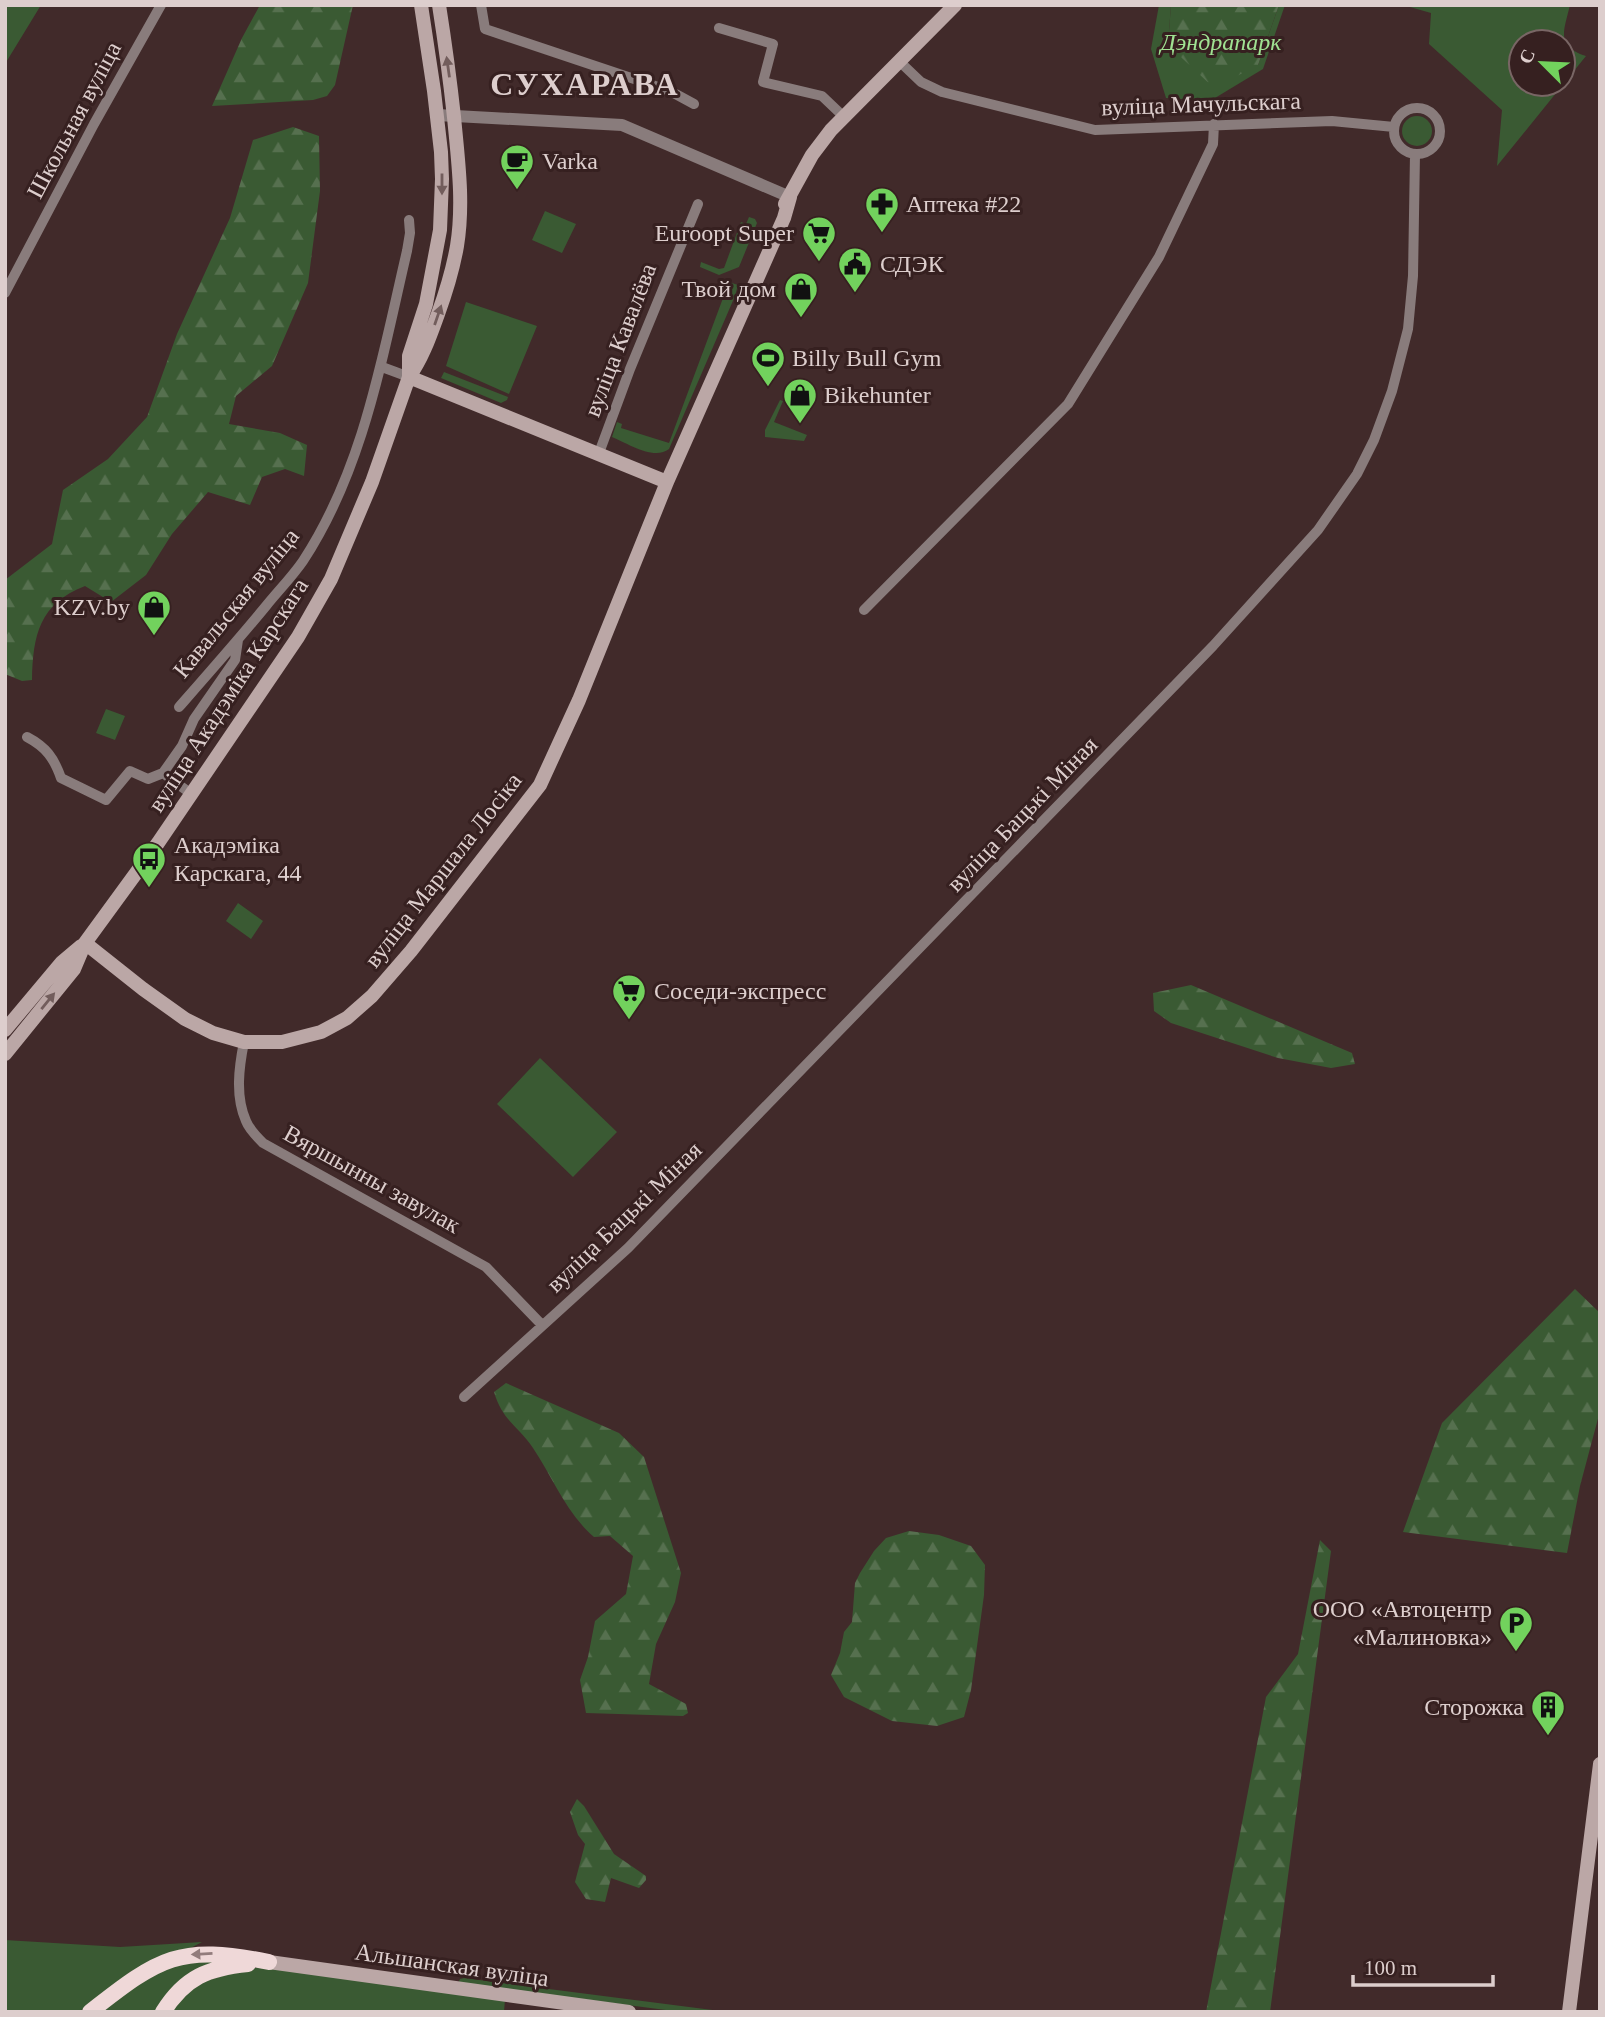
<svg xmlns="http://www.w3.org/2000/svg" width="1605" height="2017" font-family="Georgia,serif">
	<style>
		.green { fill: #3a5a33; fill-rule: evenodd }
		.forest { fill: url(#forest-firs) }
		.lines { fill: none; stroke-linecap: round; stroke-linejoin: round }
		.minor { stroke: #897c7c; stroke-width: 10 }
		.tertiary { stroke: #897c7c; stroke-width: 12 }
		.secondary { stroke: #bba7a6; stroke-width: 14 }
		.trunk { stroke: #efd8d8; stroke-width: 16 }
		.oneway { fill: #725d5c }
		.oneway2 { fill: #927c7c }
		.labels { text-anchor: middle; stroke-width: 6; stroke-linejoin: round; paint-order: stroke }
		.park-label { font-size: 24px; font-style: italic; fill: #a0e292; stroke: #362020 }
		.street-label { font-size: 24px; fill: #ddcecd; stroke: #362020 }
		.poi-label { font-size: 24px; fill: #ddcecd; stroke: #362020; text-anchor: start }
		.district-label { font-size: 32px; font-weight: bold; letter-spacing: 2px; fill: #ddcecd; stroke: #362020 }
	</style>
	<defs>
		<pattern id="forest-firs" width="22" height="20" patternUnits="userSpaceOnUse" patternTransform="scale(1.75)"><rect width="22" height="20" fill="#3a5a33"/><path d="M5 1l3.5 6h-7zM16 11l3.5 6h-7z" fill="#56704f"/></pattern>
	</defs>
	<rect width="100%" height="100%" fill="#412a2a"/>
	<!-- green -->
	<path class="green" d="M 5,5 L 41,5 L 5,64 Z
		M 1159,5 L 1171,5 L 1168,45 L 1258,65 L 1279,5 L 1285,5 L 1263,69 L 1210,101 L 1166,98 L 1151,49 Z
		M 1403,5 L 1570,5 C 1564,31 1555,46 1586,56 L 1497,166 L 1502,110 L 1429,44 L 1431,13 ZM 1521,42 L 1563,42 L 1563,84 L 1521,84 Z
		M1402 131a15 15 0 1 1 30 0a15 15 0 1 1-30 0Z
		M 545,211 L 576,224 L 562,253 L 532,240 Z
		M 749,217 L 755,219 L 757,223 L 739,267 L 719,275 L 700,267 L 701,262 L 719,269 L 724,268 L 741,222 L 746,224 Z
		M 729,282 L 738,285 L 735,296 L 669,449 C 654,461 627,443 612,437 L 617,422 L 622,424 L 621,428 L 669,443 Z
		M 466,302 L 537,326 L 509,394 L 446,366 Z
		M 444,372 L 508,397 L 507,400 L 501,403 L 441,378 Z
		M 780,400 L 783,401 L 774,422 L 807,435 L 804,441 L 765,437 L 765,430 Z
		M 106,709 L 125,716 L 115,740 L 96,733 Z
		M 238,903 L 263,921 L 251,939 L 226,921 Z
		M 540,1058 L 617,1132 L 573,1177 L 497,1104 Z
		M 5,1940 L 120,1947 L 202,1942 L 185,1951 L 161,1958 L 130,1972 L 79,2012 L 5,2012 Z
		M 219,1959 L 158,2012 L 99,2012 L 137,1982 L 168,1966 Z
		M 262,1967 L 505,1999 L 504,2012 L 169,2012 L 195,1984 L 246,1969 Z
		M 464,1978 L 728,2012 L 681,2012 L 458,1983 L 460,1979 Z"/>
	<!-- forest -->
	<path class="forest" d="M 260,5 L 353,5 L 335,85 L 327,96 L 313,100 L 212,106 L 242,38 Z
		M 1171,5 L 1279,5 L 1258,65 L 1214,88 L 1168,45 Z
		M 293,127 L 319,136 L 320,191 L 308,283 L 272,366 L 236,396 L 229,424 L 280,433 L 307,445 L 304,476 L 285,469 L 262,477 L 250,505 L 208,492 L 172,534 L 146,575 L 111,602 L 85,586 C 39,604 33,635 32,680 L 22,681 L 5,674 L 5,580 L 52,544 L 63,490 L 108,459 L 147,417 L 177,334 L 230,218 L 253,140 Z
		M 1191,985 L 1352,1053 L 1355,1064 L 1331,1068 L 1278,1058 L 1171,1023 L 1154,1011 L 1153,993 Z
		M 1575,1289 L 1600,1313 L 1600,1411 L 1580,1486 L 1567,1553 L 1403,1532 L 1442,1423 Z
		M 506,1383 L 619,1433 L 644,1457 L 681,1573 L 675,1602 L 656,1644 L 649,1684 L 686,1704 L 688,1713 L 683,1716 L 586,1713 L 580,1680 L 588,1657 L 595,1621 L 626,1594 L 633,1556 L 610,1536 L 594,1537 C 567,1514 553,1478 533,1448 C 518,1425 503,1422 494,1392 Z
		M 909,1531 L 939,1535 L 971,1546 L 985,1565 L 984,1595 L 971,1690 L 964,1717 L 937,1726 L 892,1721 L 844,1697 L 831,1675 L 840,1653 L 844,1632 L 852,1622 L 855,1583 L 860,1573 L 874,1551 L 886,1538 Z
		M 1320,1540 L 1331,1551 L 1270,2012 L 1206,2012 L 1266,1697 L 1298,1654 Z
		M 577,1799 L 584,1806 L 614,1854 L 646,1876 L 646,1880 L 639,1888 L 611,1878 L 605,1902 L 586,1899 L 575,1882 L 585,1844 L 578,1835 L 570,1812 Z"/>
	<g class="lines">
		<!-- minor -->
		<path class="minor" d="M 481,5 L 485,29 L 670,91 L 694,104
			M 719,28 L 773,44 L 763,82 L 822,96 L 843,116
			M 899,61 L 921,82 L 942,92 L 1095,130 L 1332,121 L 1394,127
			M1394 131a23 23 0 1 1 46 0a23 23 0 1 1-46 0Z
			M 5,293 L 94,124 L 161,5
			M 382,367 L 409,377
			M 599,453 L 630,369 L 698,204
			M 864,610 L 1068,404 L 1159,257 L 1213,144 L 1214,124
			M 179,707 C 208,674 238,640 266,606 C 278,591 292,577 303,561 C 364,468 382,357 407,251 L 410,233 L 409,220
			M 27,737 C 46,747 54,758 61,778 L 106,800 L 130,771 L 148,779 L 163,773 L 182,746 L 194,719 L 235,660 L 238,640
			M 163,773 L 190,793
			M 244,1042 C 239,1067 235,1096 246,1121 C 249,1129 257,1137 263,1143 L 486,1267 L 542,1325
			M 464,1397 L 628,1248 L 1213,646 L 1318,530 L 1357,474 L 1374,440 L 1392,391 L 1408,329 L 1413,276 L 1415,154"/>
		<!-- tertiary -->
		<path class="tertiary" d="M 437,115 L 622,125 L 790,197"/>
		<!-- secondary -->
		<path class="secondary" d="M 785,204 L 812,155 L 831,130 L 955,5
			M 409,377 C 423,357 430,336 438,314 C 446,292 453,269 457,246 C 464,203 458,160 454,117 C 450,80 445,43 439,5
			M 409,377 L 667,482
			M 85,943 L 143,989 L 185,1019 L 213,1033 L 244,1042 L 282,1042 L 321,1032 L 347,1018 L 372,996 L 411,951 L 540,785 L 579,700 L 667,482 L 784,218 L 790,197
			M 5,1030 L 62,962 L 81,946
			M 5,1054 L 74,969 L 85,943 L 158,843 L 298,637 L 331,579 L 372,482 L 409,377 L 409,356 L 426,304 L 440,230 L 442,179 L 441,152 L 434,91 L 421,5
			M 269,1962 L 629,2012
			M 1569,2012 L 1600,1764"/>
		<!-- trunk -->
		<path class="trunk" d="M 90,2012 C 160,1957 179,1944 269,1962
			M 163,2012 C 185,1977 208,1968 248,1964"/>
	</g>
	<!-- one-way arrows -->
	<defs><path id="oneway-solid" d="M-6-.8H1V-3.2L6.5 0L1 3.2V.8H-6Z" transform="scale(1.75)"/></defs>
	<g class="oneway">
		<use href="#oneway-solid" transform="translate(448 67) rotate(-98)"/>
		<use href="#oneway-solid" transform="translate(442 184) rotate(90)"/>
		<use href="#oneway-solid" transform="translate(438 315) rotate(-71)"/>
		<use href="#oneway-solid" transform="translate(48 1001) rotate(-51)"/>
	</g>
	<use class="oneway2" href="#oneway-solid" transform="translate(202 1954) rotate(177)"/>
	<!-- icons -->
	<defs>
		<g id="cafe-pin" transform="scale(1.75)"><path d="M0 17L-7.5 6A9.5 9.5 0 1 1 7.5 6Z" fill="#72d25d" stroke="#362020"/><path d="M-5.5-4.5H6V0H3Q3 3.5 0 3.5H-2.5Q-5.5 3.5-5.5 0ZM3-3.2v2h1.7v-2ZM-6 4.5H4V6H-6Z" fill="#111"/></g>
		<g id="pharmacy-pin" transform="scale(1.75)"><path d="M0 17L-7.5 6A9.5 9.5 0 1 1 7.5 6Z" fill="#72d25d" stroke="#362020"/><path d="M-2-6h4v4h4v4h-4v4h-4v-4h-4v-4h4Z" fill="#111"/></g>
		<g id="supermarket-pin" transform="scale(1.75)"><path d="M0 17L-7.5 6A9.5 9.5 0 1 1 7.5 6Z" fill="#72d25d" stroke="#362020"/><path d="M-6-5.5h2.5l.6 2H6L4.5 2H-2.5L-4.4-4H-6ZM-1.5 3.2a1.3 1.3 0 1 0 .1 0ZM3 3.2a1.3 1.3 0 1 0 .1 0Z" fill="#111"/></g>
		<g id="civic-pin" transform="scale(1.75)"><path d="M0 17L-7.5 6A9.5 9.5 0 1 1 7.5 6Z" fill="#72d25d" stroke="#362020"/><path d="M-.6-6.5H3V-4.5H.6V-3L4-1V1h2V6H-6V1h2V-1L-.6-3ZM-1.2 2.5V6h2.4V2.5Z" fill="#111"/></g>
		<g id="shop-pin" transform="scale(1.75)"><path d="M0 17L-7.5 6A9.5 9.5 0 1 1 7.5 6Z" fill="#72d25d" stroke="#362020"/><path d="M-5-2.5h2.3a2.7 3.5 0 0 1 5.4 0H5L5.5 6h-11ZM-1.5-2.5h3a1.5 2.3 0 0 0-3 0Z" fill="#111"/></g>
		<g id="stadium-pin" transform="scale(1.75)"><path d="M0 17L-7.5 6A9.5 9.5 0 1 1 7.5 6Z" fill="#72d25d" stroke="#362020"/><path d="M0-5a6.5 5 0 1 0 0 10a6.5 5 0 1 0 0-10ZM-3.5-1.8h7v3.6h-7Z" fill="#111"/></g>
		<g id="bus-pin" transform="scale(1.75)"><path d="M0 17L-7.5 6A9.5 9.5 0 1 1 7.5 6Z" fill="#72d25d" stroke="#362020"/><path d="M-5-6H5V4H4V6H2V4H-2V6H-4V4H-5ZM-3.5-4V0h7V-4ZM-3.5 1.2v1.5H-2V1.2ZM2 1.2v1.5H3.5V1.2Z" fill="#111"/></g>
		<g id="parking-pin" transform="scale(1.75)"><path d="M0 17L-7.5 6A9.5 9.5 0 1 1 7.5 6Z" fill="#72d25d" stroke="#362020"/><path d="M-3.5-5.5H1a3.5 3.5 0 0 1 0 7H-1V5.5H-3.5ZM-1-3.4V-.6H.8a1.4 1.4 0 0 0 0-2.8Z" fill="#111"/></g>
		<g id="building-pin" transform="scale(1.75)"><path d="M0 17L-7.5 6A9.5 9.5 0 1 1 7.5 6Z" fill="#72d25d" stroke="#362020"/><path d="M-4-6H4V6H1V3H-1V6H-4ZM-2.5-4.3h1.7v1.8h-1.7ZM.8-4.3h1.7v1.8H.8ZM-2.5-1h1.7V.8h-1.7ZM.8-1h1.7V.8H.8Z" fill="#111"/></g>
	</defs>
	<g fill-rule="evenodd">
		<use href="#cafe-pin" x="517" y="161"/>
		<use href="#pharmacy-pin" x="882" y="204"/>
		<use href="#supermarket-pin" x="819" y="233"/>
		<use href="#civic-pin" x="855" y="264"/>
		<use href="#shop-pin" x="801" y="289"/>
		<use href="#stadium-pin" x="768" y="358"/>
		<use href="#shop-pin" x="800" y="395"/>
		<use href="#shop-pin" x="154" y="607"/>
		<use href="#bus-pin" x="149" y="859"/>
		<use href="#supermarket-pin" x="629" y="991"/>
		<use href="#parking-pin" x="1516" y="1623"/>
		<use href="#building-pin" x="1548" y="1707"/>
	</g>
	<g class="labels">
		<!-- park labels -->
		<g class="park-label">
			<text x="1221" y="50">Дэндрапарк</text>
		</g>
		<!-- street labels -->
		<g class="street-label">
			<text transform="translate(1201 104) rotate(-2)" y="8">вуліца Мачульскага</text>
			<text transform="translate(74 120) rotate(-62)" y="8">Школьная вуліца</text>
			<text transform="translate(620 340) rotate(-69)" y="8">вуліца Кавалёва</text>
			<text transform="translate(236 603) rotate(-51)" y="8">Кавальская вуліца</text>
			<text transform="translate(228 695) rotate(-57)" y="8">вуліца Акадэміка Карскага</text>
			<text transform="translate(1022 814) rotate(-46)" y="8">вуліца Бацькі Міная</text>
			<text transform="translate(443 870) rotate(-52)" y="8">вуліца Маршала Лосіка</text>
			<text transform="translate(372 1179) rotate(29)" y="8">Вяршынны завулак</text>
			<text transform="translate(624 1217) rotate(-44)" y="8">вуліца Бацькі Міная</text>
			<text transform="translate(452 1965) rotate(8)" y="8">Альшанская вуліца</text>
		</g>
		<!-- poi labels -->
		<g class="poi-label">
			<text x="542" y="169">Varka</text>
			<text x="906" y="212">Аптека #22</text>
			<text x="794" y="241" text-anchor="end">Euroopt Super</text>
			<text x="880" y="272">СДЭК</text>
			<text x="776" y="297" text-anchor="end">Твой дом</text>
			<text x="792" y="366">Billy Bull Gym</text>
			<text x="824" y="403">Bikehunter</text>
			<text x="130" y="615" text-anchor="end">KZV.by</text>
			<text x="174" y="853">Акадэміка<tspan x="174" dy="28">Карскага, 44</tspan></text>
			<text x="654" y="999">Соседи-экспресс</text>
			<text x="1492" y="1617" text-anchor="end">ООО «Автоцентр<tspan x="1492" dy="28">«Малиновка»</tspan></text>
			<text x="1524" y="1715" text-anchor="end">Сторожка</text>
		</g>
		<!-- district labels -->
		<g class="district-label">
			<text x="585" y="95">СУХАРАВА</text>
		</g>
	</g>
	<!-- border -->
	<rect width="1605" height="2017" fill="none" stroke="#ddcecd" stroke-width="14"/>
	<!-- north arrow -->
	<g transform="translate(1542 63) rotate(294)"><circle r="33" fill="#362020" stroke="#796665" stroke-width="2"/>
	<path d="M0-5L12 26L0 18L-12 26Z" fill="#72d25d"/>
	<text y="-10" font-size="19" font-weight="bold" text-anchor="middle" fill="#ddcecd">С</text>
	</g>
	<!-- scale -->
	<path d="M1353 1975v10h140v-10" fill="none" stroke="#ddcecd" stroke-width="3.5"/>
	<text x="1364" y="1975" font-size="21" fill="#ddcecd" stroke="#362020" stroke-width="5" paint-order="stroke">100 m</text>
</svg>
